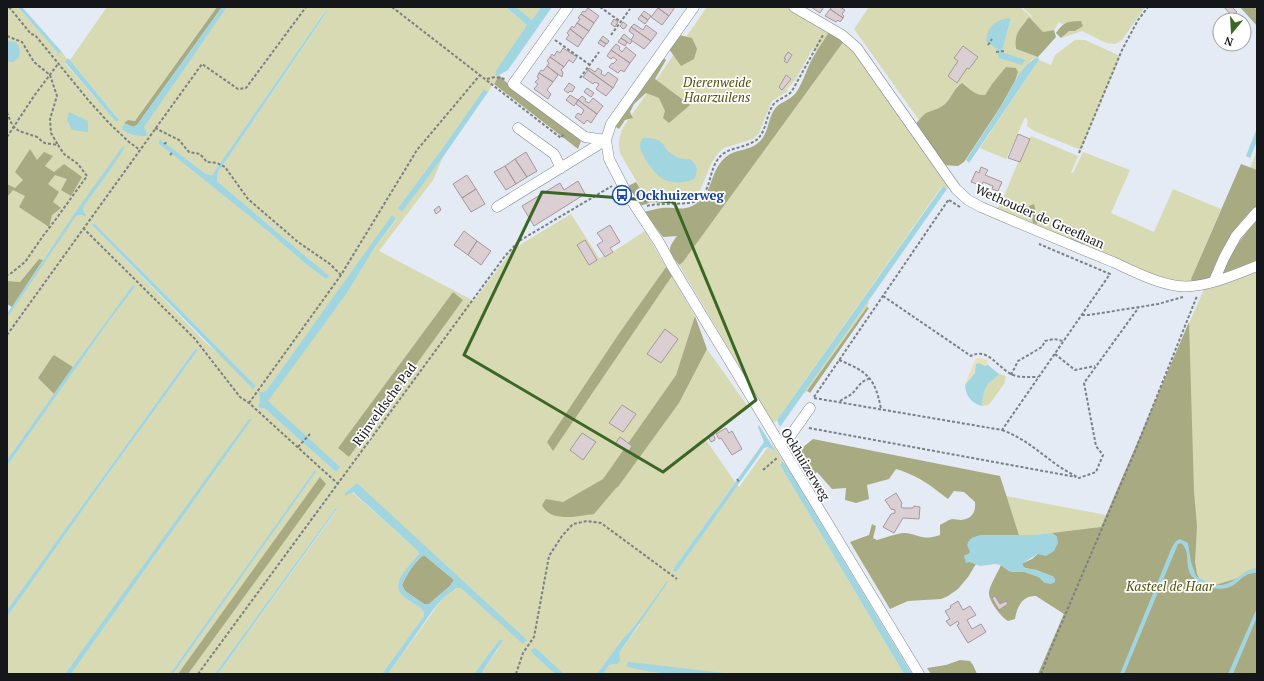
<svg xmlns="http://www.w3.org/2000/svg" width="1264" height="681" font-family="'PT Serif',serif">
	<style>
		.green { fill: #d7dab2; fill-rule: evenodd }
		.forest { fill: #a8aa82 }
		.sand { fill: #eae0bb }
		.water { fill: #a1d5e0; fill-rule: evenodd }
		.building { fill: #dbcfd4; stroke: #a4989d }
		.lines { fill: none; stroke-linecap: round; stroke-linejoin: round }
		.minor-casing { stroke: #838992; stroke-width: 11 }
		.path { stroke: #7b8086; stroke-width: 2; stroke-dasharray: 3 2; stroke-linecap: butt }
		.minor { stroke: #fff; stroke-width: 10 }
		.marked { fill: none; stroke: #3a6725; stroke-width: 3; stroke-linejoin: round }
		.labels { text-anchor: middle; stroke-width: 3.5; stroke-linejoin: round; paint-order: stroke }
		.park-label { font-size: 13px; font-style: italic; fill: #50510c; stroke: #fff }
		.transit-label { font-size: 13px; font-weight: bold; fill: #164399; stroke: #fff; text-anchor: start }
		.street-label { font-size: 13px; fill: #141619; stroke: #fff }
	</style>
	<rect width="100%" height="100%" fill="#e4ebf4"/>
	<!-- green -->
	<path class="green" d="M 7,7 L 18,7 L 59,54 L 61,51 L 67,59 L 65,63 L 116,122 L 117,117 L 70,60 L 107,7 L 217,7 L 135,121 L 128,120 L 122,125 L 147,133 L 143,127 L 227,7 L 506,7 L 527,25 L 495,72 L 496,75 L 499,75 L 488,92 L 484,89 L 442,149 L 398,208 L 402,211 L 443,157 L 433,180 L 379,251 L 474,301 L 513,249 L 571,214 L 599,258 L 604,256 L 605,257 L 645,231 L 666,267 L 620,332 L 553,451 L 672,276 L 695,316 L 676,375 L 603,479 L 563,502 L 544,510 L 618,487 L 679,403 L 707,349 L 749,408 L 704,437 L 735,482 L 674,568 L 674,572 L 677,571 L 737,485 L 739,487 L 768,447 L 774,452 L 771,442 L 783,461 L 780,463 L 780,465 L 904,674 L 603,674 L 609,665 L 617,664 L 619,653 L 640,624 L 637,623 L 621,641 L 597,674 L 564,674 L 538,650 L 531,652 L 555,674 L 481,674 L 498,649 L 502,639 L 500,639 L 474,674 L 388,674 L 443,598 C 448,593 453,587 461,588 L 358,484 L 356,484 L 345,493 L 349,494 L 352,492 L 419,552 L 418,555 C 409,566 388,584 404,597 C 411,603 419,605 424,612 L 424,616 L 382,674 L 218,674 L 337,510 L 336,508 L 215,674 L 173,674 L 316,472 L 315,471 L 170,674 L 71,674 L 250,422 L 65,674 L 7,674 L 7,617 L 101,484 L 198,350 L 196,348 L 7,610 L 7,466 L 109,321 L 135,287 L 133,286 L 73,367 L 54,355 L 52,357 L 38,378 L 54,394 L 7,460 L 7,313 L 76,216 L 86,215 L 83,211 L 84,206 L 113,166 L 124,146 L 43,260 L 39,259 L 20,282 L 7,281 ZM 328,11 L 225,162 L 218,172 L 217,181 L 314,263 L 326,279 L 307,265 L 269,232 L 158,143 L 160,139 L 206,174 L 212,175 L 322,16 ZM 392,216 L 396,220 L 375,247 L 347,293 L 267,401 L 339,467 L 336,472 L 264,408 L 261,409 L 258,406 L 260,403 L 259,392 L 266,391 ZM 94,223 L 256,386 L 205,342 L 92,225 ZM 453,292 L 463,300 L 349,457 L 338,448 Z
		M 516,7 L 541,7 L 532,20 Z
		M 707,7 L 786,7 L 829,32 L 817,51 L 813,48 L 796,79 L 787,89 L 788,91 L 772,101 L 759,133 L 753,139 L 724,148 L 718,153 L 711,164 L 699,193 L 698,198 L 694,200 L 649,203 L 620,153 C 618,142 619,136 624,126 Z
		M 869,7 L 1020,7 L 1031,17 L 1032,16 L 1022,7 L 1145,7 L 1122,40 L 1115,44 L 1106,43 L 1082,31 L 1061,38 L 1069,30 L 1070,22 L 1063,24 L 1059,22 L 1054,30 L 1043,32 L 1029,17 L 1026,22 L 1015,49 L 1038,57 L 1031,60 L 1015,81 L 1018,72 L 1016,68 L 1007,67 L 992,84 L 985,96 C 976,96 970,91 965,84 L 958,85 C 954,94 947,104 938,109 C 931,113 925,113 919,120 L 854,29 ZM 1009,18 L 1011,21 L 1009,25 L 1002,52 L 1025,61 L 998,53 L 997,49 Z
		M 1075,40 L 1085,40 L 1120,56 L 1119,60 L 1081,150 L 1034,131 L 1027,126 L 1028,120 L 1025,117 L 1006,159 L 980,148 L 1039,60 L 1051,65 L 1055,55 Z
		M 844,41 L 852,50 L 949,187 L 947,189 L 942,186 L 777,420 L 773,423 L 679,265 L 683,262 Z
		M 1031,136 L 1078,156 L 1071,173 L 1073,173 L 1083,152 L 1130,170 L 1111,213 L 1154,232 L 1173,189 L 1221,209 L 1191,279 L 1192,282 L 1162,279 L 996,211 L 1005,194 L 1021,155 L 1023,156 Z
		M 1257,150 L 1257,674 L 1038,674 L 1100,528 L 1035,535 L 1019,535 L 1006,496 L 1106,515 L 1204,289 Z
		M 867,301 L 869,302 L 867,307 L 807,391 L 803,394 Z
		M 999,374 L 1006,376 L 1004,384 L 991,402 L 988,405 L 982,406 C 982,400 984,388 989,383 C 992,380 996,378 999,374 Z"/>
	<!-- forest -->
	<path class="forest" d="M 217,7 L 222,7 L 137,125 L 133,127 L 124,123 L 128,120 L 135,121 Z
		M 1240,7 L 1254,7 L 1257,10 L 1257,26 Z
		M 1029,17 L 1043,32 L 1054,30 L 1056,37 L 1038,57 L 1016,49 C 1014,32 1020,30 1029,17 Z
		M 1081,21 L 1083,26 L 1075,31 L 1069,31 L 1061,38 L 1056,33 C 1065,21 1066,22 1081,21 Z
		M 829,32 L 844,41 L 683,262 L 679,265 C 669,251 666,251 677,236 L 663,237 L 644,212 C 650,210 656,209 662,208 C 672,207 683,211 692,206 C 713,196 709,176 721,162 C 733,147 746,153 758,143 C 769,134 767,121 774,110 C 779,102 789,101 795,94 C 802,85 806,71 811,61 C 816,51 823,42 829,32 Z
		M 679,35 L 692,38 L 697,49 L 694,59 L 681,66 L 669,49 Z
		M 663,57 L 666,60 L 655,79 L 690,105 L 669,123 L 663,118 L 665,111 L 659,98 L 646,93 L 634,104 L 630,112 L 633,118 L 625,120 L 619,129 L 613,125 Z
		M 1006,67 L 1016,68 L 1018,72 L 1015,81 L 1001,106 L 964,162 L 958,166 L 943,165 L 915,125 C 918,121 922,116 926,113 C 933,110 940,109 946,103 C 952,97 955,87 962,83 C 970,88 974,96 985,95 L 992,84 Z
		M 499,75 L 512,88 L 581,141 L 578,149 L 494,84 Z
		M 30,149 L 37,160 L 44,152 L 53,156 L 45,166 L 54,172 L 64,164 L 82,177 L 71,196 L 61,190 L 67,179 L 55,175 L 48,184 L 59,192 L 53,202 L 61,208 L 52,215 L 49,227 L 19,207 L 25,196 L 13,190 L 7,197 L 7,184 L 15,188 L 23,180 L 15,172 Z
		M 1241,164 L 1257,170 L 1257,206 C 1234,225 1218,253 1209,281 L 1192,282 L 1191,279 Z
		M 636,182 L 649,203 L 640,206 L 628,186 Z
		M 1034,204 L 1038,221 L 1037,224 L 1033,223 L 1029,206 Z
		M 1257,220 L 1257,263 L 1220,277 C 1231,253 1240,239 1257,220 Z
		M 39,259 L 43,260 L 12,307 L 7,304 L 7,281 L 20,282 Z
		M 666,267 L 672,276 L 553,451 L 547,442 L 620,332 Z
		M 453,292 L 463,300 L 349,457 L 338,448 Z
		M 867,307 L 869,308 L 810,393 L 807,391 Z
		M 695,316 L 707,349 L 679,403 L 618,487 L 616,488 L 594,514 C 579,516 550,523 542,505 L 546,499 L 563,502 L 603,479 L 676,375 Z
		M 1189,322 L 1194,492 L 1197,526 L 1195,562 L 1197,574 L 1202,584 L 1212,586 L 1245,576 L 1248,574 L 1257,572 L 1257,674 L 1038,674 L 1064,614 L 1036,596 C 1022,595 1017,607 1015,619 L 1008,621 C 1001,617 988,600 989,592 C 990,585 998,572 1001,565 L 1009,571 L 1014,572 L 1025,572 L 1039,577 L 1045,583 L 1055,582 L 1054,577 L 1036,570 L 1025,568 L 1022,565 L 1023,563 L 1032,559 L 1057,537 L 1052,533 L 1101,527 Z
		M 54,355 L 73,367 L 54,394 L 38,378 L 52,357 Z
		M 813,439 L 1000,476 L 1019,535 L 981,535 L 969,554 L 964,556 L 970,562 L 976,564 L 968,577 L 958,589 L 948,596 L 941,599 L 908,601 L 890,609 L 850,542 L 869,535 L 872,524 L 876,526 L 873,538 L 877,540 C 881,539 901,532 905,533 C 921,535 922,541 940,535 L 940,525 C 944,523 948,520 952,519 C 955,519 958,520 961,520 C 972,519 976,512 975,502 L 964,492 L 954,491 L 948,499 C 930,485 919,476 896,469 L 889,479 L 867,485 L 869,499 L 856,503 L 845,500 L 846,488 L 832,489 L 817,472 L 811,478 L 796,453 Z
		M 320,477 L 326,484 L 188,674 L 178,674 Z
		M 424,555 L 454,580 L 450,586 L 429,604 L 424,604 L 405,591 L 402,585 C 407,574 414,562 424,555 Z
		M 960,660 L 970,661 L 973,665 L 977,674 L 931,674 L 927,668 L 946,665 Z"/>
	<!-- sand -->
	<path class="sand" d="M 977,358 L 980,358 L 987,360 L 988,365 L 985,366 L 979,363 L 975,373 L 965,385 L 974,362 Z"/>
	<!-- water -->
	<path class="water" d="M 18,7 L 22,7 L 61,51 L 59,54 Z
		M 222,7 L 227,7 L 144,127 L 147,133 L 146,136 C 135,136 130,135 122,129 L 124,123 L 133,127 L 137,125 Z
		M 506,7 L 516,7 L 532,20 L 541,7 L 552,7 L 508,70 L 499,75 L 496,75 L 495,72 L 527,25 Z
		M 329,9 L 225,162 L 218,172 L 217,181 L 329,276 L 326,279 L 307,265 L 269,232 L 158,143 L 160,139 L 206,174 L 212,175 L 322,16 Z
		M 1009,18 L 1011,20 L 1009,25 L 1002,52 L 1025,60 L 1022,65 L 999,58 L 997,49 L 986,41 C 987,27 995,20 1009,18 Z
		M 7,41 L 16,42 L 20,50 L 19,57 L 13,62 L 7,62 Z
		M 1038,57 L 1039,60 L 969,163 L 966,160 C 977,143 989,125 1000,108 C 1011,91 1019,66 1038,57 Z
		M 68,58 L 70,60 L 119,120 L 116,122 L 65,62 Z
		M 484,89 L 488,92 L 443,157 L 402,212 L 398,208 L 442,149 Z
		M 69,112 L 88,121 L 88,132 L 72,130 L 67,120 Z
		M 1257,128 L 1257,141 L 1250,158 L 1246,156 Z
		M 643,138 C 649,138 656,138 661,142 C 664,144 665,148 667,150 C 674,157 681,160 690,159 C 698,165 698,171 694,179 C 684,183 673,184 663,179 C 655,175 639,153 640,144 C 641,141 642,140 643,138 Z
		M 123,146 L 125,147 L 113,166 L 84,206 L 83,211 L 86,215 L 85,217 L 82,215 L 76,216 L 9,315 L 7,314 L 77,210 Z
		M 943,186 L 947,189 L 780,427 L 777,420 Z
		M 392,215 L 396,219 L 375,247 L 347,293 L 268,401 L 340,467 L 336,472 L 264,408 L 261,409 L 258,406 L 260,403 L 259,392 L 266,391 Z
		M 94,223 L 256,386 L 253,389 L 92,225 Z
		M 133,285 L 135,287 L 109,321 L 7,466 L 7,460 L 73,367 Z
		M 196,348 L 198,350 L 101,484 L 7,617 L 7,610 Z
		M 979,363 L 985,366 L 988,365 L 999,374 C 996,378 992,380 989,383 C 984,388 982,400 982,406 C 971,403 966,396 965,385 L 975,373 L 976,364 Z
		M 249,419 L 252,419 L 71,674 L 65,674 Z
		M 759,425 C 764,434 771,442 775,452 L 768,447 L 764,448 L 677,571 L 674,572 L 674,568 L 764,442 L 758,427 Z
		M 782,461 L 786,465 L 912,674 L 904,674 L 780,465 Z
		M 315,470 L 316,472 L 173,674 L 170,674 Z
		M 356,484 L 358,484 L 527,640 L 523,644 L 461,588 L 456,588 L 443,598 L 433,610 L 388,674 L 382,674 L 424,616 L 424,612 C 419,605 411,603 404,597 C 388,584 409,566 418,555 L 419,552 L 353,492 L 345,496 L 345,493 ZM 424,555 L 454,580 L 450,586 L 429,604 L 424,604 L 405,591 L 402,585 C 407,574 414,562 424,555 Z
		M 336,508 L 337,509 L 218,674 L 215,674 Z
		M 1052,533 L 1057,537 L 1058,543 L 1054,551 L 1046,556 L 1037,554 C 1032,558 1025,560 1022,565 L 1025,568 L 1036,570 L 1054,577 L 1055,582 L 1051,584 L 1045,583 L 1039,577 L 1025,572 L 1014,572 L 1009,571 L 1001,565 L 995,564 L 980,566 L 970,562 L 966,563 L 964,556 L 969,554 L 970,552 L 967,545 C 970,537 974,537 981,535 L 1034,535 Z
		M 1180,539 L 1188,543 L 1191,562 L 1196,576 C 1213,587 1223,589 1240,576 C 1246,571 1249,569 1257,568 L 1257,573 C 1254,573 1250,573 1248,574 C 1243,576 1239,581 1235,584 C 1224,592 1211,589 1200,583 C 1179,571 1194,555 1181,543 L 1178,544 L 1124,674 L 1120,674 L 1172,547 L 1176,541 Z
		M 667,581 L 668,582 L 619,653 L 620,661 L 617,664 L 609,665 L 603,674 L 597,674 L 621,641 L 637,623 Z
		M 1257,608 L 1257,617 L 1233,674 L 1228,674 Z
		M 500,639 L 503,640 L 481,674 L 474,674 Z
		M 535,648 L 538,650 L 564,674 L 555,674 L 531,652 L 531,650 Z
		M 628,662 L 630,662 L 732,674 C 698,674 660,677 626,666 Z"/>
	<!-- building -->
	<path class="building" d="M 659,7 L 675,7 L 669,16 L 658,8 Z
		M 811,7 L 824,7 L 820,13 Z
		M 832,7 L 840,7 L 845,10 L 842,14 L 844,16 L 843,18 L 830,9 Z
		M 1224,7 L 1232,7 L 1237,12 L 1232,16 Z
		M 588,8 L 599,16 L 594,23 L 581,14 L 583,11 L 585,12 Z
		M 658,8 L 669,16 L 662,25 L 651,17 Z
		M 830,9 L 843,18 L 840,22 L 838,20 L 836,22 L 825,16 Z
		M 644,11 L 651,16 L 648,20 L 641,15 Z
		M 581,14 L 594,23 L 589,31 L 577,23 L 580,19 L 578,18 Z
		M 641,15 L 648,20 L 645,24 L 638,19 Z
		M 614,19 L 618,22 L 615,27 L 611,24 Z
		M 623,22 L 627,25 L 625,28 L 623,29 L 620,26 Z
		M 577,23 L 589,31 L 583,39 L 570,29 L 572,26 L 574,28 Z
		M 634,24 L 643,30 L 646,25 L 657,33 L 651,41 L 631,27 Z
		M 631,27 L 651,41 L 644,49 L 631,40 L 634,35 L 629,31 Z
		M 570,29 L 583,39 L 578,47 L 566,39 L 569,35 L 567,33 Z
		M 624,34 L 632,41 L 630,44 L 621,38 Z
		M 603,36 L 609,41 L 607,44 L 600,40 Z
		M 621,38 L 627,42 L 625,46 L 618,42 Z
		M 600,40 L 606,44 L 604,47 L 598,43 Z
		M 616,44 L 620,47 L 619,49 L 622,52 L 626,47 L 636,55 L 630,63 L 611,50 Z
		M 963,46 L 978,57 L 969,69 L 967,68 L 957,83 L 948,76 L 958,61 L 954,58 Z
		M 563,48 L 577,57 L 573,63 L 569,60 L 564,67 L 550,57 L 552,54 L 554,56 L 557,51 L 560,53 Z
		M 611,50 L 630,63 L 624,72 L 621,70 L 618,73 L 609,67 L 612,63 L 613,64 L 617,60 L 613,57 L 611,59 L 607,56 Z
		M 788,52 L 792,55 L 787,63 L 784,61 L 786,59 L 784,58 Z
		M 550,57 L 564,67 L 561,70 L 563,72 L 562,77 L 547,66 L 549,63 L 547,61 Z
		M 547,66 L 558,75 L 553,82 L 539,73 L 541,70 L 543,71 Z
		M 589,68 L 595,72 L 598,68 L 602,71 L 601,74 L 605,76 L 608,72 L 618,79 L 613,88 L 588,70 Z
		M 588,70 L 613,88 L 606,96 L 596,89 L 599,84 L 595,82 L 593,84 L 583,77 Z
		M 539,73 L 553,82 L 547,90 L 551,94 L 548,99 L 534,89 L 538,84 L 535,82 L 539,78 L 537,77 Z
		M 786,75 L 791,79 L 782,90 L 779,87 Z
		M 569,83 L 575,87 L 572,92 L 570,91 L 568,93 L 564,90 Z
		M 587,88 L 594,93 L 591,97 L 584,92 Z
		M 570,95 L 578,100 L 574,106 L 566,100 Z
		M 582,96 L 586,99 L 585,101 L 589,103 L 593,98 L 603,106 L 597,114 L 578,100 Z
		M 578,100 L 597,114 L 591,123 L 587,120 L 584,124 L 575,117 L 578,113 L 581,115 L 584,110 L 576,104 Z
		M 1018,134 L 1030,139 L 1020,162 L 1008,158 Z
		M 526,152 L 537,171 L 527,177 L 515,159 Z
		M 515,159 L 527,177 L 516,184 L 505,166 Z
		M 505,166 L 516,184 L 506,190 L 494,172 Z
		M 981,167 L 988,170 L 985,175 L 1002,182 L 998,191 L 992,189 L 993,186 L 983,182 L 982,186 L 971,182 L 976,171 L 979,173 Z
		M 467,175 L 476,189 L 462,198 L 453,184 Z
		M 578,181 L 585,194 L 534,226 L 522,206 L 560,183 L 564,190 Z
		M 476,189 L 485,204 L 471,212 L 462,198 Z
		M 439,206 L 441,210 L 436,214 L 434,210 Z
		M 610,225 L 620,242 L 610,248 L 613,252 L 605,257 L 597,245 L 603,241 L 597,233 Z
		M 1075,229 L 1088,235 L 1084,244 L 1071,239 Z
		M 464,231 L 477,241 L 468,255 L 454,245 Z
		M 585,240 L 597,260 L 589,265 L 577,245 Z
		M 477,241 L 491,251 L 481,265 L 468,255 Z
		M 665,329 L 678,339 L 661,363 L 647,354 Z
		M 622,405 L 636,414 L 623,432 L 609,423 Z
		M 726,428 L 729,433 L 732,431 L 742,449 L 732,455 L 721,438 L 719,439 L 716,434 Z
		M 582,433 L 596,442 L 583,460 L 570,450 Z
		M 713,434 L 715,438 L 715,440 L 711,442 L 708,437 Z
		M 620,437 L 632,446 L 628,453 L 615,444 Z
		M 896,493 L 902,503 L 901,507 L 903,508 L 913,508 L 914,506 L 920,507 L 919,519 L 903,518 L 894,533 L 883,527 L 891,514 L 895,513 L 895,510 L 891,509 L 885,500 Z
		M 995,596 L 1000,604 L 1006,601 L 1008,604 L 999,610 L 992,598 Z
		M 958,601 L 963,610 L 970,606 L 976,615 L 967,620 L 972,629 L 981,624 L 986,632 L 968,643 L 957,625 L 959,624 L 958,621 L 950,626 L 946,621 L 950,619 L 945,611 L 951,608 L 950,606 Z"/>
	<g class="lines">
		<!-- minor casing -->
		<g class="minor-casing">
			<path id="minor" d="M 568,7 L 513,84 L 585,137 L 606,140
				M 694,7 L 611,124 L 606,140 L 609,159 L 626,192 L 660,244 L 672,266 L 919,674
				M 794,7 L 842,35 L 857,48 L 956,189 L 968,200 L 981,207 C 1025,226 1069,244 1113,262 C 1133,271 1156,283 1178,286 C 1202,289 1235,275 1257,266
				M 518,128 L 554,154 L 561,168
				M 497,207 L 606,140
				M 1214,281 L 1224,258 L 1236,236 L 1257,212
				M 780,445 L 788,439 L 810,408"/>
		</g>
		<!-- path -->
		<path class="path" d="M 9,7 L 31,34 L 35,35 L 89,101 L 109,123 L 129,142 L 140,150
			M 392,7 L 561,138 L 564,133
			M 600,7 L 621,22
			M 611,35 L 630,9
			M 7,36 L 22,42 L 34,62 L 50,75 L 57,96 L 50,119 L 51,133 L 58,145
			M 555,40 L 590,65
			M 988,45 L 992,39
			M 996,52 L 1004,51
			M 580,78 L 599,52
			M 487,79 L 495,77 L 505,79
			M 7,112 C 14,134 19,130 37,137 C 40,139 42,142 45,143 C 49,144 54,144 58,145 L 64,154 L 78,164 L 87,176 L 56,219 L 43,236 L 25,262 L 10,274 L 7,275
			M 155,128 L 179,140 L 189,152 L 200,154 L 207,162 L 217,163 L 225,167 L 248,199 L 298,242 L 330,264 L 341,275
			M 7,137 L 34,96 L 58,64
			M 164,144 L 167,142
			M 1079,153 L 1122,50 L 1138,20 L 1148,7
			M 170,155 L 172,153
			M 949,200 L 960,207
			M 647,206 C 660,202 689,206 698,200 C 711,191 709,171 718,159 C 727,147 741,149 753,142 C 767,135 765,117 773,105 C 777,99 787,97 792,91 L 823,35
			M 83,228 L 195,339 L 240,397 L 249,403 L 337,483
			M 883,296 L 971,356 C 988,347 997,367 1011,374 C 1018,378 1030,377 1038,377
			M 1082,315 L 1089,315 L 1158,304 L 1183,297
			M 7,335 L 202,64 L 238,89 L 246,88 L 306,7
			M 1055,354 L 1075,370 L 1095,366
			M 839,360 C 868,372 875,378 881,409
			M 1011,375 L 1018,361 L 1042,347 L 1045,341 L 1054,339 L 1063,341
			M 814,397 L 949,199
			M 814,398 L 1002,430 L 1110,274 L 1039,244
			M 840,401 L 852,394 L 862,382 L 870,378
			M 249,403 L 341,275 L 417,150 L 480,75
			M 809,428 L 1076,477
			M 1002,430 C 1024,438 1039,452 1057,465 C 1064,470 1072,474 1079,478 L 1096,472 L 1103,455 L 1096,446 L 1084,383 L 1139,307
			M 298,447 L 310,434
			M 763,470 L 777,458
			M 737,479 L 740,483
			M 198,674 L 505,256 L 519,241 L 612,186
			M 516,674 L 523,653 L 534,637 L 549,556 L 562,536 L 573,524 L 587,521 L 601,523 L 677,579
			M 1041,674 L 1051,648 L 1135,451 L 1197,296"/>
		<!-- minor -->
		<use href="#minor" class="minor"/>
	</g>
	<!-- marked area -->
	<path class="marked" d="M 542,192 L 674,202 L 756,400 L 663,472 L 464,355 Z"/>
	<!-- icons -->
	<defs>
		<g id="bus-ring" transform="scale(1)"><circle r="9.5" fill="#fff" stroke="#1a4fb4" stroke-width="1.5"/><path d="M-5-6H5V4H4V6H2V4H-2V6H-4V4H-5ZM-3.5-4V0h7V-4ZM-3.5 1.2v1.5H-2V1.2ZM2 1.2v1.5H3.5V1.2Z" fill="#1a4fb4"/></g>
	</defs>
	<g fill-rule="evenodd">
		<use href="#bus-ring" x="622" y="195"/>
	</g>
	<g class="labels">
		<!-- park labels -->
		<g class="park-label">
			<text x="717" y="87">Dierenweide<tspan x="717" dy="15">Haarzuilens</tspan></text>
			<text x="1170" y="591">Kasteel de Haar</text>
		</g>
		<!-- transit labels -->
		<g class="transit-label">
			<text x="636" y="200">Ockhuizerweg</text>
		</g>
		<!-- street labels -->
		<g class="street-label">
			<text transform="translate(1040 216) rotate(24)" y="5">Wethouder de Greeflaan</text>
			<text transform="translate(384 404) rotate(-54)" y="5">Rijnveldsche Pad</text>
			<text transform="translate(806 464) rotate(59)" y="5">Ockhuizerweg</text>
		</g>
	</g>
	<!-- border -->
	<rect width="1264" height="681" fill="none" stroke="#141619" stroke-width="16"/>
	<!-- north arrow -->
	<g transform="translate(1232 32) rotate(198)"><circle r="19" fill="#ffffff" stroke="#a1a2a3"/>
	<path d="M0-3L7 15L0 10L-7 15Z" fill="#3a6725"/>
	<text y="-6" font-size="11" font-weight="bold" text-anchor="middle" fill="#141619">N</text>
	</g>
</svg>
